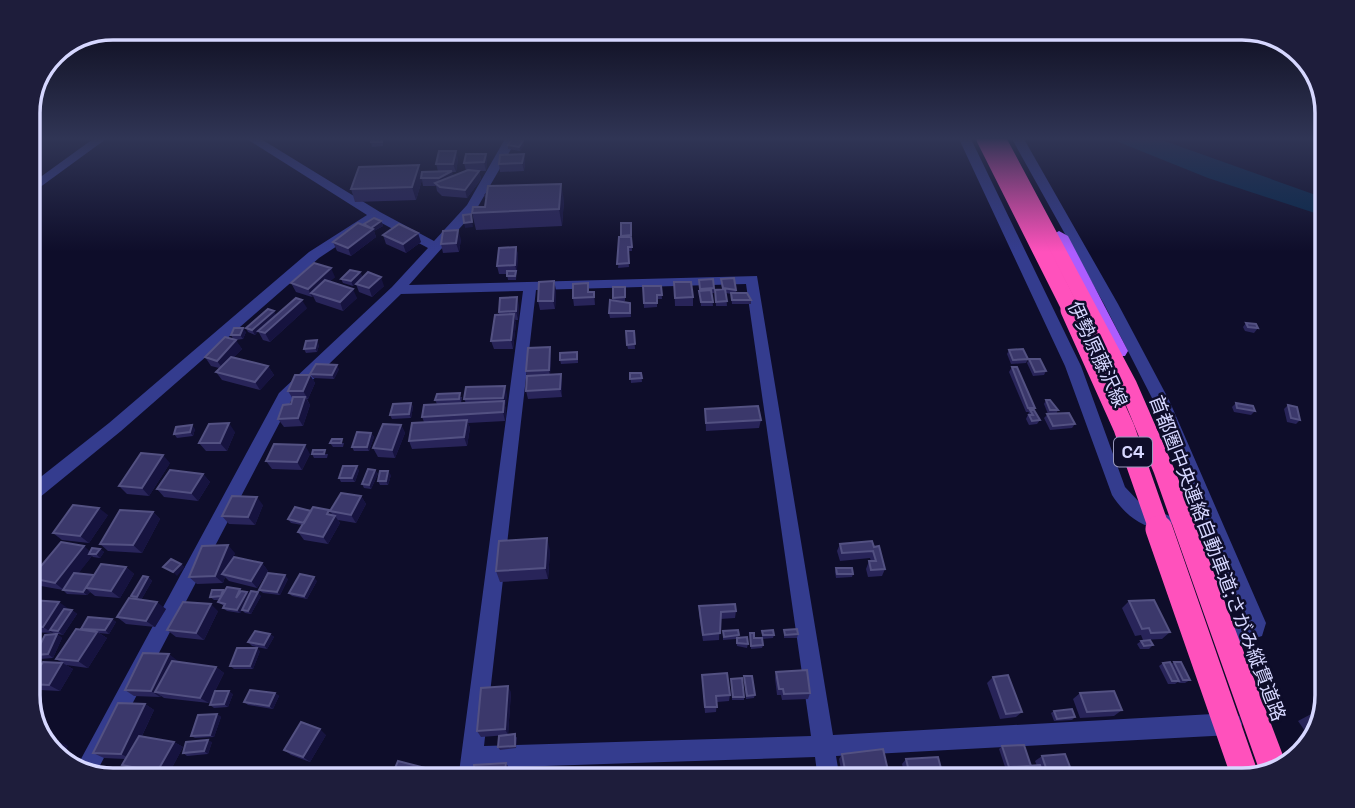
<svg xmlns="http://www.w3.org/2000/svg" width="1355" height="808" font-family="'Space Grotesk','Noto Sans JP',sans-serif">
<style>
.water{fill:#05284c}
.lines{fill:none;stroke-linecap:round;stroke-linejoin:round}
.minor{fill:#343c8e;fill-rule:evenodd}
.major{fill:#ad5dff;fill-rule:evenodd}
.highway{fill:#ff51bc;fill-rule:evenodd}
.highway-bridge-far2{stroke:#ff51bc;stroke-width:17}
.highway-bridge-far1{stroke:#ff51bc;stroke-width:21}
.highway-bridge{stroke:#ff51bc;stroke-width:27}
.wall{fill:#282459}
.shaded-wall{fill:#16133f}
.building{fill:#3b386b;stroke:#535182;stroke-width:2}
.labels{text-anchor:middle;stroke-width:5;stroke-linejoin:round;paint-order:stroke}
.shield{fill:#0e0d2a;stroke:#9a9abf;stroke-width:2}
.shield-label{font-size:18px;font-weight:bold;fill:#d6d7ff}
.street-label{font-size:19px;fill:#d6d7ff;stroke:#0e0d2a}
.rim{fill:none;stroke:#d6d7ff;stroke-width:3.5}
</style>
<rect width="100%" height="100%" fill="#0e0d2a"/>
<path class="water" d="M1111,139H1159L1327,199V217L1208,178Z"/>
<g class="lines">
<path class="minor" d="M93,139H106L28,196V186Z
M247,139H261L380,212L434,241L467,205L505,139H517L476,210L409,285L757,276L833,735L1231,713L1239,716L1242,724L1239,732L1231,735L836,756L840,780H818L815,757L482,768L480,780H458L523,291L401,294L291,401L95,775L75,770L279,393L392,287L428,248L376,220L319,258L121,431L34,502L28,504V487L109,423L309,252L367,215ZM746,284L811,736L484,746L536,290Z
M959,139H971L1081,366L1125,487L1143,506L1170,516L1173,521L1170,526C1147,535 1123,513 1112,495L1065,366Z
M1012,139H1024L1118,304L1169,400L1266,623L1262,636L1232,645L1225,642L1222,635L1225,628L1246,622L1153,400L1104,304Z"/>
<path class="major" d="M1059,231L1068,236L1128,351L1125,356H1111L1108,351L1050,236Z"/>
<path class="highway" d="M993,139H1007L1136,381L1176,473L1287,766L1285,768L1261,775L1154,473L1116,381Z"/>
<path class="highway-bridge-far2" d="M985,139L1072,312"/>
<path class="highway-bridge-far1" d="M1071,310L1124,428L1160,531"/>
<path class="highway-bridge" d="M1159,529L1246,779"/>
</g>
<path class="wall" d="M372,139H383V146L372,147L371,142Z
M508,145H524L520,151L508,149Z
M486,154L487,162L486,171H479L481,179L467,198L442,196L437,191L436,186H423L422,180L416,200L355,202L351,189L438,171L436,164L458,159L456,172H452L453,176L466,171L464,163Z
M524,154L525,162L524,171L500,172L499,164Z
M484,194L564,200L562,226L476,230L472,213L485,207L486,198H485Z
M381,221L383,226L374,231L376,237L351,256L337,251L333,242L364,225Z
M631,223L632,251H628L629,267L618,268L621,236Z
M383,235L421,242L406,253L386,244Z
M461,239L459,252L443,253L441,244Z
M516,247L518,255L516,280H508L507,274H499L497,266Z
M360,272L362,276L353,286L343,283L341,279Z
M335,277L329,282L357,298L343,311L316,302L313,296L312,297L296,292L291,283Z
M721,279L736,290V293L751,300V304H732L731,294L726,293L727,306H716L715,290H722Z
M699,280L714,288V293H712L713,306H701Z
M674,282L693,297V306H675Z
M356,284L384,286L372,297L359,292Z
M643,286H661L662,299H657V307L644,308Z
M613,287H625V301L622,302L630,303L631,317L610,318L609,313L613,300Z
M556,290L555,309L540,310L538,301Z
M589,292H594L595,305L574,306L573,298Z
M519,305L518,320H515L516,323L513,349H494L491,341L499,315V312Z
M307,308L270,342L263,340L258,331L255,335L248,332L246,328L276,315Z
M1246,323L1258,328L1254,333L1245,331L1243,327Z
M634,331L635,349H628L627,345Z
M246,332L243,339L235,340L242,349L234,357L268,366L274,375L260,390L222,380L216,372L219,368L211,366L205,357L233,339L231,335Z
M319,345L317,352L306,353L304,349Z
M550,347L551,355L550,375L561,374L562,383V397L528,399L526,391L527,376L526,371Z
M1009,350L1028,359L1026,363L1011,364L1007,354Z
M578,356V363L561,364L560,360Z
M1029,359L1046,371L1044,375L1033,376L1027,363Z
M1012,367L1035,408L1034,410L1040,420L1037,424L1029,425L1026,419L1029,412H1026L1009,372Z
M339,369L334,379L313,378L310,374Z
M630,373H641L642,382L631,383Z
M310,375L315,383L308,399H307L310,405L303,426L284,427L278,419L291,404L293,399L288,391Z
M507,394L505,406L506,409L505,421L468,423L470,428L467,446L412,449L409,441L424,422L422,417L437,404L435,400L462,397L461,403H466L464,399Z
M1046,400L1058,410L1056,414L1075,424L1072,428L1050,430L1044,418L1048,414L1044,404Z
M411,403L413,407L411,418L392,419L390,415Z
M1236,403L1255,411L1251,415L1234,412L1232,407Z
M1288,405L1300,420L1296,424L1287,422L1284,409Z
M705,409L761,420L759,428L706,431Z
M401,425L405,433L395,458L378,457L373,448Z
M195,429L193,436L177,438L174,434Z
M235,432L227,451H206L199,443Z
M371,433L374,437L369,451H354L352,447Z
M330,443H344L343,447H333Z
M310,454L302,470L272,469L266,461Z
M312,454H328L327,458H314Z
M170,463L149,496L127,494L119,486Z
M359,470L355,482H341L339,478Z
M375,470L378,474L371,489L364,488L362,484Z
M203,474L210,482L198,501L164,497L157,489Z
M391,475L388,485H380L378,481Z
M361,496L366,504L356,523L338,520L340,523L328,544L304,540L298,532L302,525L291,523L288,519L311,511L329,510L333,515L330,511Z
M263,505L255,525L229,524L222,516Z
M153,512L160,519L142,553L108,551L100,544Z
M108,515L89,543L62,540L53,533Z
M840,544L874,547L885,569L882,576L868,577L866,569L869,561H871L870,558L840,561L837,551Z
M100,549L104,552L100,558L93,557L92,556L78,573L94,575L126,567L134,574L120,598L95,596L90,592L87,595L67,594L63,590L41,586L31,578L90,551Z
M550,550L548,579L500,582L496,571Z
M235,553L232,560L262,563L268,571L257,588L229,581L225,577L223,583L197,584L189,577Z
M836,568L853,574L852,577L836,578L835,572Z
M148,577L152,581L141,600L166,609L155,627L126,624L117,617L134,599L131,596Z
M288,579L280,595L263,593L259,590Z
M317,581L307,599L292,596L289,593Z
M225,591H241L247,592L250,594L261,596L251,614L245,613L242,610L240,613L227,611L223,608L224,606L218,602L220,600H214L210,597Z
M1129,601L1170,632L1162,639L1143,640L1141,635L1135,636L1122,608Z
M28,604L72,610L77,614L63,635L54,633L28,632Z
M699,606L736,611L735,618L720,619L719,640L703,641L699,613Z
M218,611L204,640L176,637L167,630Z
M112,619L116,622L109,634L99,633L107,638L88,668L66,665L56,659L83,630Z
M784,630L798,634L797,638H784Z
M723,631L739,635L738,638L748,644L747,648L737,646L736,639L723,640Z
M762,631L774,635L773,638L762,639Z
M750,633L763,645L762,648L751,649Z
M57,634L62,638L53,658L40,659L35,655Z
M270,634L274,637L267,649L252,646L248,642Z
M1141,641L1153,645L1149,649H1140L1137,644Z
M260,651L253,669H234L230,666Z
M178,661L177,662L216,667L224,673L209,703L164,698L161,696L160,697L134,696L125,690Z
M1174,662L1190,680L1185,683H1179L1178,682L1175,684H1168L1159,666L1163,663L1171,664Z
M62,663L73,669L60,691L40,690L29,684Z
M776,672L810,693L808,699L782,700L781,695H777L775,678Z
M702,675L730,695L729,701L717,702L716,712L705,713Z
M744,676L755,695L754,698L746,699Z
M993,677L1022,712L1016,717L1000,719L987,683Z
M731,679L744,697V700H732Z
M511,692L508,735L481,737L477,731Z
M275,693L279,696L273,709L248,705L244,702Z
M1080,693L1122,710L1114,716L1080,718L1073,699Z
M233,694L228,707L214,708L210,705Z
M145,704L154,710L142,736L174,742L183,747L167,777L135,771L140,773L139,775L160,780H113L132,770L122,765L125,759L104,758L93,753Z
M1323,710L1315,738L1312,741L1298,721L1315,712Z
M1054,711L1075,717L1072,720L1054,721L1051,713Z
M217,714L221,717L214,737L195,738L191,736Z
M326,735L310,762L291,755L284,750Z
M517,737L516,748L500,750L498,747Z
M212,742L208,754L187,756L183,753Z
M1002,746L1031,766H1037L1035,761L1042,756L1075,780H1009L1007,772L1010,770H1006L999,749Z
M842,754L890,779L889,780H843L839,759Z
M906,759L944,780H906L902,764Z"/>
<path class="shaded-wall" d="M523,141L524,145L520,151L519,147Z
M456,151L458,159L456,172L453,164Z
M486,154L487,162L486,171L484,162Z
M524,154L525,162L524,171L522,163Z
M419,165L422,178H421L422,180L416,200L412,187Z
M452,171L454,179L441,186L439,178Z
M479,171L481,179L467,198L465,190Z
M561,184L564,200L562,226L559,209Z
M471,214L473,227L465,228L464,223Z
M381,221L383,226L374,231L376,237L351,256L348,248L371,228Z
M458,230L461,239L459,252L456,243Z
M418,233L421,242L406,253L403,244Z
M516,247L518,255L517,273L515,265Z
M331,268L335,277L315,294L311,293L313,296L312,297L308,289Z
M360,272L362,276L353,286L351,281Z
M381,277L384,286L372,297L369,288Z
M554,281L556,290L555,309L553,301Z
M353,289L357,298L343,311L340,302Z
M517,297L519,305L518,320L516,311Z
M302,300L307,308L270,342L265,333Z
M274,311L276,315L255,335L252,330Z
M514,314L516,323L513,349L511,340Z
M243,328L246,332L243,339L240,335Z
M236,340L242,349L223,369L217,361Z
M317,340L319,345L317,352L315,348Z
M550,347L551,355L550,378L549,370Z
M337,365L339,369L334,379L332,375Z
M268,366L274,375L260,390L255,382Z
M561,374L562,383V397L560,389Z
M310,375L315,383L308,399L303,391Z
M505,386L507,394L506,406L503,398Z
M305,397L310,405L303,426L298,418Z
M504,401L506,409L505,421L503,412Z
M411,403L413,407L411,418L409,414Z
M467,420L470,428L467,446L464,437Z
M229,423L235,432L227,451L220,443Z
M192,425L195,429L193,436L190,432Z
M401,425L405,433L395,458L392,450Z
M371,433L374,437L369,451L367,447Z
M305,445L310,454L302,470L297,462Z
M163,455L170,463L149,496L142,488Z
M357,466L359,470L355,482L352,478Z
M375,470L378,474L371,489L369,485Z
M388,471L391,475L388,485L386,481Z
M203,474L210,482L198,501L191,493Z
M361,496L366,504L356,523L351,515Z
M257,497L263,505L255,525L248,517Z
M99,508L108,515L89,543L80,536Z
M329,510L334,517L335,516L340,523L328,544L323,537L327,514Z
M153,512L160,519L142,553L133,545Z
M36,533L41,537L28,551V542Z
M547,538L550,550L548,579L545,568Z
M228,545L235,553L226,575L222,574L225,577L223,583L215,576Z
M84,546L93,554H89L92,556L65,591L55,583Z
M100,549L104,552L100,558L96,554Z
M262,563L268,571L257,588L251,581Z
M181,564L185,567L177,576L173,572Z
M126,567L134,574L120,598L111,591Z
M94,575L86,588L90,592L87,595L83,592Z
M285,575L288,579L280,595L277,592Z
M148,577L152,581L141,600L137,597Z
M314,577L317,581L307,599L304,596Z
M247,592L251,595L240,613L237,610Z
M258,592L261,596L251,614L248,611Z
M59,602L69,609L50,630L54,634L43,627Z
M157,602L166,609L155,627L146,621Z
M211,604L218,611L204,640L196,633Z
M72,610L77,614L63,635L58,631Z
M112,619L116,622L109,634L105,630Z
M97,632L107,638L88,668L78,661Z
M57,634L62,638L53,658L48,654Z
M270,634L274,637L267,649L264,645Z
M257,648L260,651L253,669L250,666Z
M169,654L178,661L162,693L155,692L161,696L160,697L151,691Z
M62,663L73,669L60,691L49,685Z
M216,667L224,673L209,703L200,698Z
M508,686L511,692L508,735L505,729Z
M229,691L233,694L228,707L224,704Z
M275,693L279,696L273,709L269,706Z
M145,704L154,710L131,759L121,754Z
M217,714L221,717L214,737L210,735Z
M320,729L326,735L310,762L303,757Z
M208,740L212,742L208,754L204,751Z
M57,741L68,746L62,760L53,751Z
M174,742L183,747L167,777L157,772Z
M506,763L509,768L508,780H504Z
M105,768L110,771L107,778L101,777Z
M425,768L430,772L427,780H420Z
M135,771L140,773L136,780H130Z"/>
<path class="building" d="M372,139H382V142H371Z
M512,139L523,141L519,147L508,145Z
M439,151H456L453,164H436Z
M466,154H486L484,162L464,163Z
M524,154L522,163L499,164L500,155Z
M419,165L412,187L351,189L359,167Z
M468,170L479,171L465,190L440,187L435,183Z
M452,171L439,178H421L422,172Z
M561,184L559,209L472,213L473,207H485L488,186Z
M471,214L472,222L464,223L463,215Z
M374,218L381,221L371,228L364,224Z
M358,223L373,229L348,248L333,242Z
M621,223H631V235L621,236Z
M399,224L418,233L403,244L383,235Z
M458,230L456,243L441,244L443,231Z
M619,237H631L632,247H628L629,263L617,264Z
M516,247L515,265L497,266L499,248Z
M314,263L331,268L308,289L291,283Z
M350,270L360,272L351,281L341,279Z
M507,271H516L515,276H507Z
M368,272L381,277L369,288L356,284Z
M734,278L736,290L723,288L721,279Z
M713,279L714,288L700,289L699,280Z
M325,280L353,289L340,302L311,293Z
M554,281L553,301H538L539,282Z
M674,282H691L693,297L675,298Z
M588,283V292H594V297L573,298V284Z
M643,286H661L662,295H657V303H644Z
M613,287H625V297L613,298Z
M725,289L727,301L716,302L715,290Z
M711,290L713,302H701L699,291Z
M731,293H747L751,300H732Z
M517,297L516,311L499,312L500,298Z
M296,298L302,300L265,333L258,331Z
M610,300L630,303V313H609Z
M268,309L274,311L252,330L246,328Z
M514,314L511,340L491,341L495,315Z
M1246,323L1256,324L1258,328L1248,327Z
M234,328H243L240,335H231Z
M626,331H634L635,344L627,345Z
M225,337L236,340L217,361L205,357Z
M317,340L315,348L304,349L306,341Z
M550,347L549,370L526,371L528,348Z
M1023,349L1028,359L1013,360L1009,350Z
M577,352V359L560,360V353Z
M231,357L268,366L255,382L216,372Z
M1029,359H1040L1046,371L1035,372Z
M316,364L337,365L332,375L310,374Z
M1012,367H1017L1035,408H1028Z
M630,373H641L642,378L630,379Z
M561,374L560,389L526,391L527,376Z
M295,375H310L303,391H288Z
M505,386L503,398L464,399L466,387Z
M460,393L459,399L435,400L437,394Z
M293,397H305L298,418L278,419L283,405L291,404Z
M1046,400H1050L1058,410H1050Z
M504,401L503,412L422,417L424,405Z
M411,403L409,414L390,415L393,404Z
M1236,403L1253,406L1255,411L1237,408Z
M1288,405L1297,407L1300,420L1291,418Z
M758,406L761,420L706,423L705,409Z
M1030,410H1034L1040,420L1032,421L1029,415H1033Z
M1069,413L1075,424L1053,426L1047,414Z
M467,420L464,437L409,441L412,423Z
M229,423L220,443H199L209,424Z
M383,424L401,425L392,450L373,448Z
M192,425L190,432L174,434L176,427Z
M357,432L371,433L367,447H352Z
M332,439H342L341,443H330Z
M274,444L305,445L297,462L266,461Z
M313,450H325L324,454H312Z
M141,453L163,455L142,488L119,486Z
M343,466H357L352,478H339Z
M368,469L375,470L369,485L362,484Z
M170,470L203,474L191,493L157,489Z
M380,471H388L386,481H378Z
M341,493L361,496L351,515L330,511Z
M232,496L257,497L248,517L222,516Z
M73,505L99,508L80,536L53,533Z
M295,507L311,511L304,523L288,519Z
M313,507L329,510L327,514L335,516L323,537L298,532Z
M120,510L153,512L133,545L100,544Z
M28,531L36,533L28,542Z
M547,538L545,568L496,571L499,541Z
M872,541L874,547L879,546L885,569L871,570L869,561H876L873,551L842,553L840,544Z
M61,542L84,546L55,583L31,578Z
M228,545L215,576L189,577L202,546Z
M92,548L100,549L96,554H89Z
M234,557L262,563L251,581L222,574Z
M171,559L181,564L173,572L163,567Z
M101,564L126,567L111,591L86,588Z
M836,568H852L853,574H837Z
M74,573L94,575L83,592L63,590Z
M268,573L285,575L277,592L259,590Z
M300,574L314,577L304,596L289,593Z
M143,576L148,577L137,597L131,596Z
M227,587L240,589L236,598L241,591L247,592L237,610L223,608L225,604L218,602Z
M212,590H223L221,596L210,597Z
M251,591L258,592L248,611L242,610Z
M129,598L157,602L146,621L117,617Z
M31,600L59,602L43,627L28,626V604Z
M1154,600L1170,632L1151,633L1149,628L1142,629L1129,601Z
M183,602L211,604L196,633L167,630Z
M735,604L736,611L721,612L720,633L703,635L699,606Z
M64,609L72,610L58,631L50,630Z
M88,617L112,619L105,630L81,629Z
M76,629L97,632L78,661L56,659Z
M797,629L798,634L785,635L784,630Z
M738,630L739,635L724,637L723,631Z
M773,630L774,635H763L762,631Z
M255,631L270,634L264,645L248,642Z
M750,633H754V638H762L763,645L751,646Z
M57,634L48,654L35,655L45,635Z
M747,637L748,644L737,643V638Z
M1150,640L1153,645L1144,646L1141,641Z
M237,648H257L250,666H230Z
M143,653L169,654L151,691L125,690Z
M172,661L216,667L200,698L155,692Z
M43,662L62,663L49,685L29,684Z
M1170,662L1179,681H1172L1163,663Z
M1174,662H1181L1190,680H1183Z
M807,670L810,693L784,694L783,689H779L776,672Z
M727,673L730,695L716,696L717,707H705L702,675Z
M1008,675L1022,712L1006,714L993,677Z
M744,676H752L755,695L747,696Z
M742,678L744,697H733L731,679Z
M508,686L505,729L477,731L481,688Z
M250,690L275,693L269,706L244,702Z
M215,691H229L224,704L210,705Z
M1114,691L1122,710L1087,712L1080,693Z
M118,703L145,704L121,754L93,753Z
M1072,709L1075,717L1057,719L1054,711Z
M1323,710L1320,720L1315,712Z
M217,714L210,735L191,736L198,715Z
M301,722L320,729L303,757L284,750Z
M515,734V746L498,747L499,736Z
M139,736L174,742L157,772L122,765Z
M208,740L204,751L183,753L186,742Z
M43,741H57L53,751Z
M1024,745L1031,766L1009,767L1002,746Z
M883,749L890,779L847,780L842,754Z
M1065,754L1075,780H1050L1042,756Z
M938,757L944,780H911L906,759Z
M398,761L425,768L420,780H390Z
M506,763L504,780H473L474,765Z
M1040,765L1045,780H1017L1013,767Z
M105,768L101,777L94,775L96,769Z
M113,768L135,771L130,780H113L107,778Z
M572,772V780H542V774Z
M136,774L157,779L156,780H133Z"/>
<linearGradient id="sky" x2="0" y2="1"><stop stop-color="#080717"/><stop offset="0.55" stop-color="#303555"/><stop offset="1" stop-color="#303555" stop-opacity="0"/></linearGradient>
<rect width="1355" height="252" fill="url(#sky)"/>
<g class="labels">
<rect class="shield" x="1114" y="437.5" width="38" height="29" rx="5"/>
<g class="shield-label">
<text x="1133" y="458">C4</text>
</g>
<g class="street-label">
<text transform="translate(1098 354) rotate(65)" y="7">伊勢原藤沢線</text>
<text transform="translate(1218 558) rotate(69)" y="7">首都圏中央連絡自動車道;さがみ縦貫道路</text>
</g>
</g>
<path d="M0 0H1355V808H0ZM113 40H1242A73 73 0 0 1 1315 113V695A73 73 0 0 1 1242 768H113A73 73 0 0 1 40 695V113A73 73 0 0 1 113 40Z" fill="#1e1d3b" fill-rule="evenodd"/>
<path class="rim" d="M113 40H1242A73 73 0 0 1 1315 113V695A73 73 0 0 1 1242 768H113A73 73 0 0 1 40 695V113A73 73 0 0 1 113 40Z"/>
</svg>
